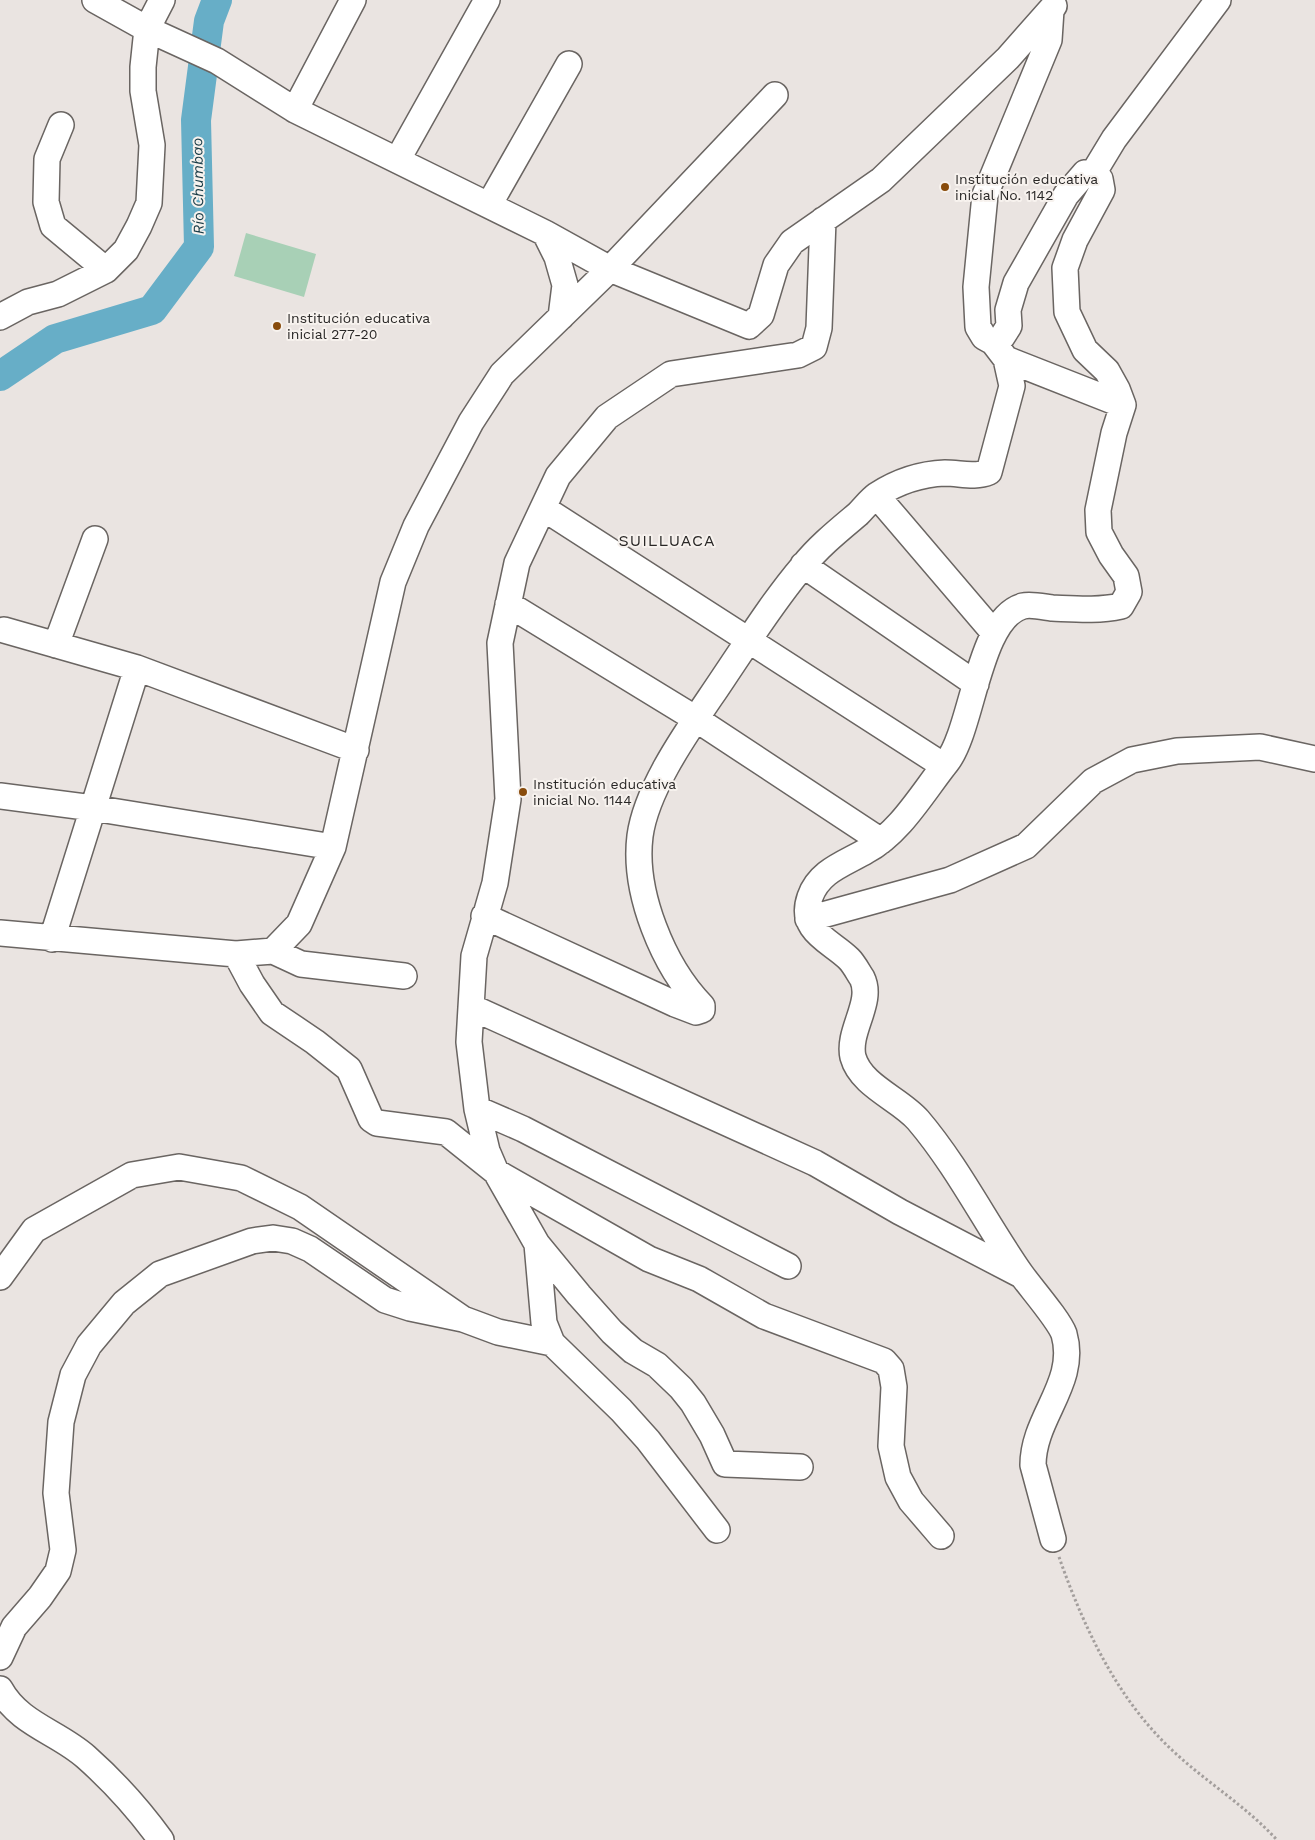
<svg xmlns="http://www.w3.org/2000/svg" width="1315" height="1840" font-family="'Work Sans',sans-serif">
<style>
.green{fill:#a8d0b6}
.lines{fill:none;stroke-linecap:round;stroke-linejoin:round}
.river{stroke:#67aec7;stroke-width:30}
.minor-casing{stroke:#6a6562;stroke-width:28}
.path{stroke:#a49f9d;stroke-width:3;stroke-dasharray:2.5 2.5;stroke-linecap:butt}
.minor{stroke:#fff;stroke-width:25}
.poi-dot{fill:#884b0b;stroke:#f7f2ee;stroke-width:2}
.labels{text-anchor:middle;stroke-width:4;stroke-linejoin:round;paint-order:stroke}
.poi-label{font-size:14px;fill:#292726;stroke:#f7f2ee;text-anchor:start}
.water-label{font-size:15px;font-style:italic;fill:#193b46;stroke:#f7f2ee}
.quarter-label{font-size:16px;letter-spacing:1px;fill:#292726;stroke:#f7f2ee}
</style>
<rect width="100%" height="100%" fill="#eae4e1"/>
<path class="green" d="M246,233L316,254L304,297L234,276Z"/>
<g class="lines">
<path class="river" d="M0,376L55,339L152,310L199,247L196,120L209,21L217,0"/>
<defs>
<path id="minor" d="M95,0L147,29L217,61L295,110L545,233L610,269L749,326L761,315L776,265L792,242L881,180L1008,58L1054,6
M1051,10L1049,40L985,195L976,287L978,327L984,337L993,342L1002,337L1009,326L1008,310L1016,283L1066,195L1085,173L1094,172L1100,179L1102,190L1075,240L1065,268L1067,312L1085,350L1107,371L1117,389L1123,405L1114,433L1098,510L1099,532L1111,555L1126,576L1129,592L1121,606C1098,611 1076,609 1052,608C1044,607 1031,604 1023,606C978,618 973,729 947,762C923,792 900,833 866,851C844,864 819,871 810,897C798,931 831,941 849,959C854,964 858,972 862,978C874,1002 847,1031 853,1057C861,1086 900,1099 918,1120C958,1167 986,1224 1021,1274C1031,1288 1059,1320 1064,1334C1078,1383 1033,1417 1033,1465L1053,1539
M295,110L353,0
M61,125L47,159L46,202L53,226L106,270
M398,159L487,0
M1094,172L1114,139L1218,0
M489,205L569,64
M545,233L557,257L565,285L561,317
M0,317L28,302L58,294L106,270L126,250L139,226L149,203L152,145L143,91V67L147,29L162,0
M1006,359L1123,405
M877,496L994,633
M543,508L944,766
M803,565L976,684
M508,604L696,719L881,841
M4,630L137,668L356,750
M56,645L95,539
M0,796L93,808L333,847
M484,916L675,1004L696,1012L702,1010V1006C663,966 633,892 640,836C647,784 695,721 724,677C749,640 774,600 803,566C819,546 839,530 858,514C864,508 870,500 877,495C897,482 921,474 945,473C960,473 975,478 989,472L1012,386L1006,359L993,342
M808,919L950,880L1026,846L1093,781L1132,760L1177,751L1260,747L1315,759
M0,933L236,954L273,951L299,924L333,847L393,582L416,526L471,422L502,374L610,269L775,95
M52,939L137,668
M273,951L301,964L404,976
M236,954L252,984L272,1013L315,1042L349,1069L371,1119L377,1123L446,1132L496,1172L649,1259L699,1279L764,1316L884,1361L891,1369L894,1387L891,1446L898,1477L911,1501L941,1536
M471,1007L815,1163L900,1212L1019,1274
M477,1109L523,1129L788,1266
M537,1244L544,1323L552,1343L621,1410L648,1440L717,1530
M0,1277L34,1230L132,1175L179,1167L241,1178L300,1207L463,1319L498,1332L552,1343
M800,1467L725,1464L712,1435L693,1403L681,1388L657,1365L633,1351L612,1332L579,1295L537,1244L496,1172L487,1151L477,1109L469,1042L474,956L495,883L508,799L500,643L517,563L558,476L607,417L671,374L798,355L814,347L819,328L823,220
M0,1657L14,1627L40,1597L58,1571L63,1550L56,1493L61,1422L73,1375L89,1345L124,1303L160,1274L252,1241L273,1238L292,1241L310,1249L385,1300L410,1308L463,1319
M0,1689C19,1724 58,1732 86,1757C113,1781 140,1811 161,1840"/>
</defs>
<use href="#minor" class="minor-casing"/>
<path class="path" d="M1059,1557C1084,1628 1117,1699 1173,1751C1206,1782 1246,1806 1277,1840"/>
<use href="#minor" class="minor"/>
</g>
<g class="poi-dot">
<circle cx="945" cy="187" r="5"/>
<circle cx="277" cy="326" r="5"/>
<circle cx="523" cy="792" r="5"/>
</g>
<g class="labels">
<g class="poi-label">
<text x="955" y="184">Institución educativa<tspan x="955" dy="16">inicial No. 1142</tspan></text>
<text x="287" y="323">Institución educativa<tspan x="287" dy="16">inicial 277-20</tspan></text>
<text x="533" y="789">Institución educativa<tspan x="533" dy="16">inicial No. 1144</tspan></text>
</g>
<g class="water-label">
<text transform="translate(198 186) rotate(-91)" y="5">Río Chumbao</text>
</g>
<g class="quarter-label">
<text x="667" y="546">SUILLUACA</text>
</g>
</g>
</svg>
